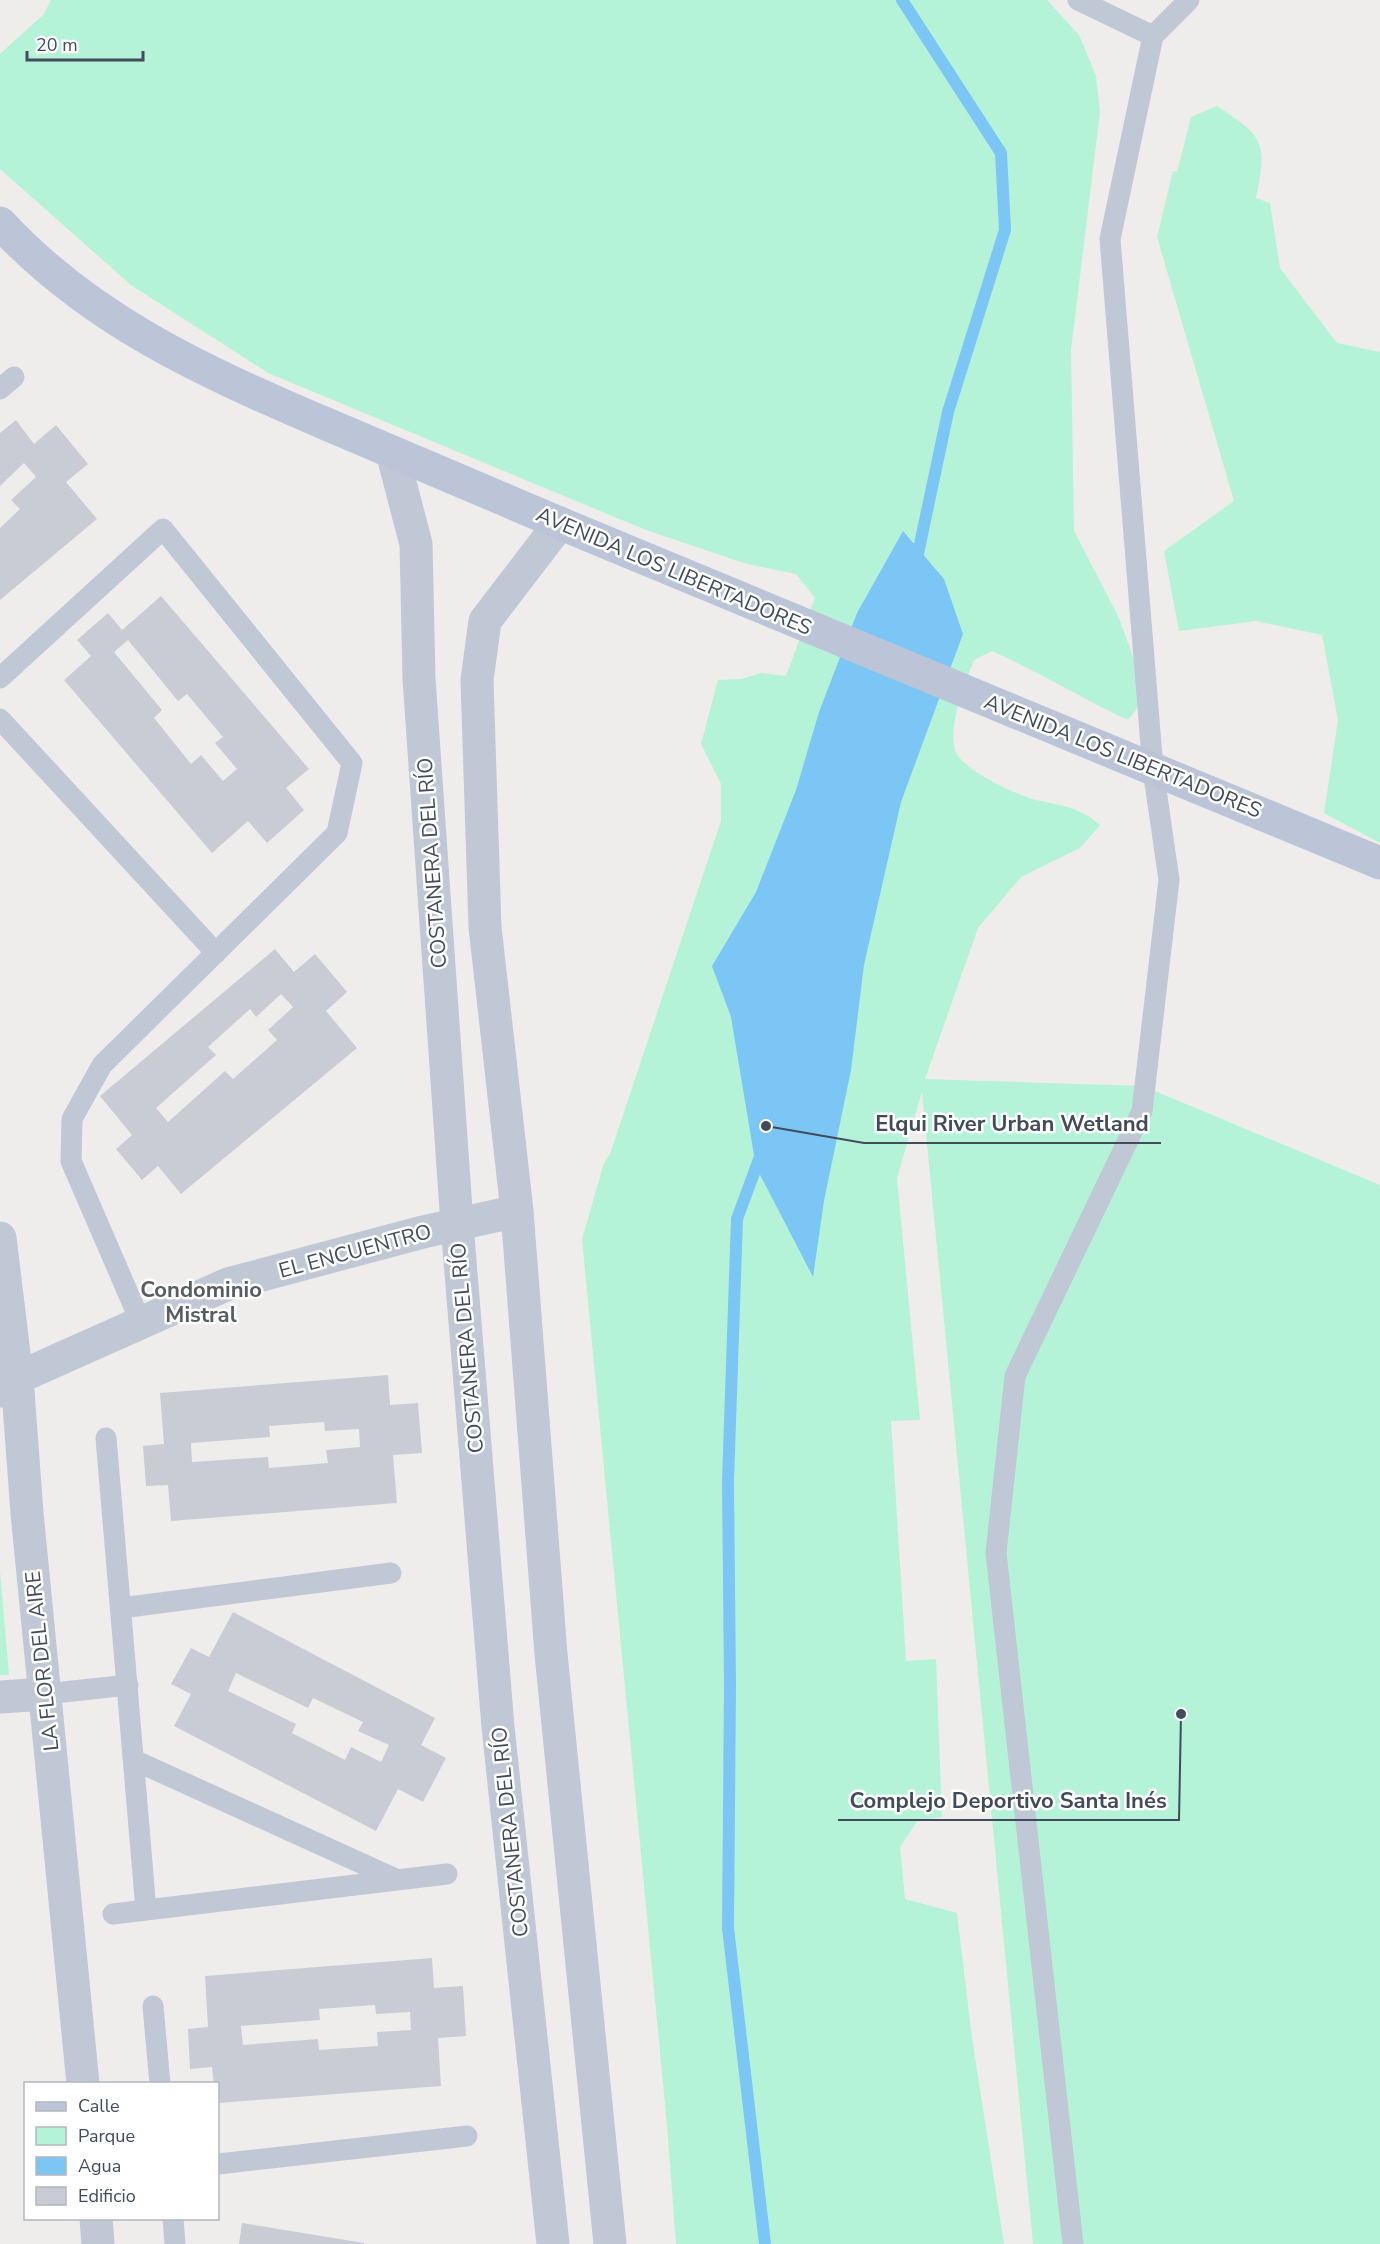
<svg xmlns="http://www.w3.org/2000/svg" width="1380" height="2244" font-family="'Nunito Sans',sans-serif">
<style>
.green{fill:#b4f3d8}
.water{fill:#7cc6f5}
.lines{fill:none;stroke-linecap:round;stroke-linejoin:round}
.stream{stroke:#7cc6f5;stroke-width:12}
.building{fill:#caccd5;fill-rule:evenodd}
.lane{stroke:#c0c8d5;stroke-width:21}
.street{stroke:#c0c8d5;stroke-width:33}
.secondary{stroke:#bcc4d8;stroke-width:33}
.labels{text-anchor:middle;stroke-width:5;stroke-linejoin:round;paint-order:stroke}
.street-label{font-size:21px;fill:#424b5b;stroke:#fff}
.neighbourhood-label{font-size:22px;font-weight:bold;fill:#585b62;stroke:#fff}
.leader{fill:none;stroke:#424b5b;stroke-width:2}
.callout-dot{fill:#424b5b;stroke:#fff;stroke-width:2}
.callout-label{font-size:22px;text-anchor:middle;font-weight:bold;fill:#424b5b;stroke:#fff;stroke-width:5;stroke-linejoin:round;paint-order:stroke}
</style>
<rect width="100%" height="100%" fill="#efecec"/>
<path class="green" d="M51,0H1047L1079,35L1096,76L1100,112L1071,350L1074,531L1119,618L1147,695L1128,720C1082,699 1039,672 992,651L974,660C965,684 948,724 955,750C961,770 1014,793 1032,799C1059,806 1079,806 1100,825L1080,848L1021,877L978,928L925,1079L1143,1086L1380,1185V2244H1033L922,1092L897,1178L920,1420L891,1421L906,1661L936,1659L942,1817L918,1820L900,1847L905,1899L957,1913L972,2038L1004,2244H676L667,2125L582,1239L604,1163L610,1154L721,821V784L701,744L718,680L741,679L761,673L786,676L815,598L796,574L747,564L646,530L268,373L131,285L0,169V54L44,14Z
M1217,106C1265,138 1267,141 1256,198L1270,203L1280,268L1337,343L1380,352V843L1324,813L1338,720L1322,635L1256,621L1179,631L1164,551L1234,501L1157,237L1173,171L1177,172L1191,117Z
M0,1571L9,1675H0Z"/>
<path class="water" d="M903,531L944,579L963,634L901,802L864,965L851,1070L824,1201L813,1277L756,1167L731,1017L712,966L756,892L796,790L819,712L857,613Z"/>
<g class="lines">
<path class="stream" d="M902,0L1001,153L1005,230L948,412L916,563
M762,1151L737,1219L728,1481L730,1685L728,1928L765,2244"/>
</g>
<path class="building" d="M16,420L34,444L56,425L88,464L66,482L97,519L0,600V528L20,509L11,500L36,477L24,463L0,486V433Z
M161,596L309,769L286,788L304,810L267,843L248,821L212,853L64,680L91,656L77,640L108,613L122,630ZM128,640L178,701L187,694L223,737L215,743L237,769L223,781L201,755L191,764L154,718L162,710L114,652Z
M275,949L294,972L315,954L347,992L326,1011L357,1048L181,1194L158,1166L142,1180L116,1149L132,1135L100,1096ZM281,994L293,1007L268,1030L277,1040L233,1079L225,1071L168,1122L156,1108L216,1055L208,1047L250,1009L256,1017Z
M388,1375L390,1405L418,1403L422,1453L393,1455L397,1503L171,1521L168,1485L146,1486L143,1446L164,1444L160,1393ZM324,1422L325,1431L359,1429L360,1447L326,1450L328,1463L269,1468L268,1457L192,1462L191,1443L270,1437L269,1426Z
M233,1612L435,1718L421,1745L446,1758L423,1802L398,1789L376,1831L174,1726L191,1694L171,1684L191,1648L209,1657ZM236,1673L308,1708L313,1698L363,1722L358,1731L389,1745L381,1762L351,1747L345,1760L292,1733L296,1724L228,1691Z
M432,1958L434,1988L463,1986L466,2036L438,2038L441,2086L218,2103V2084H214L212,2067L190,2069L188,2029L208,2027L205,1976ZM375,2005L376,2014L410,2012L411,2030L377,2032L378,2046L319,2050L318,2039L243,2045L241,2026L320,2020L319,2009Z
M242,2223L364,2243V2244H239Z"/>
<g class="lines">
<path class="lane" d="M1078,0L1153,36
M0,389L14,377
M0,678L163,529L352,763L337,833L102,1065L72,1119L71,1161L141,1323
M0,719L216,953
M106,1438L146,1910L447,1874
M121,1608L391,1573
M45,1694L128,1685
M134,1760L398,1880
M113,1914L146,1910
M153,2006L160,2084
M218,2164L467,2136
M173,2218L175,2244
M1073,2244L996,1553L1015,1376L1142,1111L1169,880L1153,769L1110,239L1153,36L1189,0"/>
<path class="street" d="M392,452L416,544L419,679L457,1224L498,1727L553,2244
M560,523L485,621L477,680L485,927L517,1211L551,1654L610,2244
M0,1238L17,1378L27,1513L83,2084
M0,1391L17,1378L228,1284L423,1232L517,1211
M0,1697L45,1694
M96,2218L98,2244"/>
<path class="secondary" d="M0,223C91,321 203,371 324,423C404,457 484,491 564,525C835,639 1108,750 1380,863"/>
</g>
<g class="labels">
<g class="street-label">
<text transform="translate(674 571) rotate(23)" y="7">AVENIDA LOS LIBERTADORES</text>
<text transform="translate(1123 756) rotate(22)" y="7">AVENIDA LOS LIBERTADORES</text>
<text transform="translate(432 863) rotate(-94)" y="7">COSTANERA DEL RÍO</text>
<text transform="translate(355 1251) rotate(-15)" y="7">EL ENCUENTRO</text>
<text transform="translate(467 1348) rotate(-95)" y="7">COSTANERA DEL RÍO</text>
<text transform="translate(42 1661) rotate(-96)" y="7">LA FLOR DEL AIRE</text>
<text transform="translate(510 1832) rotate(-96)" y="7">COSTANERA DEL RÍO</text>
</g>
<g class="neighbourhood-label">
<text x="201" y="1297">Condominio<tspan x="201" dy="25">Mistral</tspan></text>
</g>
</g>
<path class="leader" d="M766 1126L864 1143H1161M1181 1714L1179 1820H838"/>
<g class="callout-dot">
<circle cx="766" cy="1126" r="6"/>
<circle cx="1181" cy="1714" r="6"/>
</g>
<g class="callout-label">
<text x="1012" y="1131">Elqui River Urban Wetland</text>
<text x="1008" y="1808">Complejo Deportivo Santa Inés</text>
</g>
<rect x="24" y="2082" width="195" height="138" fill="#ffffff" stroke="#b3b7bd" stroke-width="1.5"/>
<rect x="36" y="2102" width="30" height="9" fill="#bcc4d8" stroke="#b3b7bd" stroke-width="1.5"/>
<text x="78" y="2112" font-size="18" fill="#424b5b">Calle</text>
<rect x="36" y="2127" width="30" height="18" fill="#b4f3d8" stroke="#b3b7bd" stroke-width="1.5"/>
<text x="78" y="2142" font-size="18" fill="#424b5b">Parque</text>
<rect x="36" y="2157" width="30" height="18" fill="#7cc6f5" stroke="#b3b7bd" stroke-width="1.5"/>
<text x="78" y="2172" font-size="18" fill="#424b5b">Agua</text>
<rect x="36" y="2187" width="30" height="18" fill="#caccd5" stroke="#b3b7bd" stroke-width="1.5"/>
<text x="78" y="2202" font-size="18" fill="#424b5b">Edificio</text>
<path d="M27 51v9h116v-9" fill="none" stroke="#424b5b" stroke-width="3"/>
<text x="36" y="51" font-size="18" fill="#424b5b" stroke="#ffffff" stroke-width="4.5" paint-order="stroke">20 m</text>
</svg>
